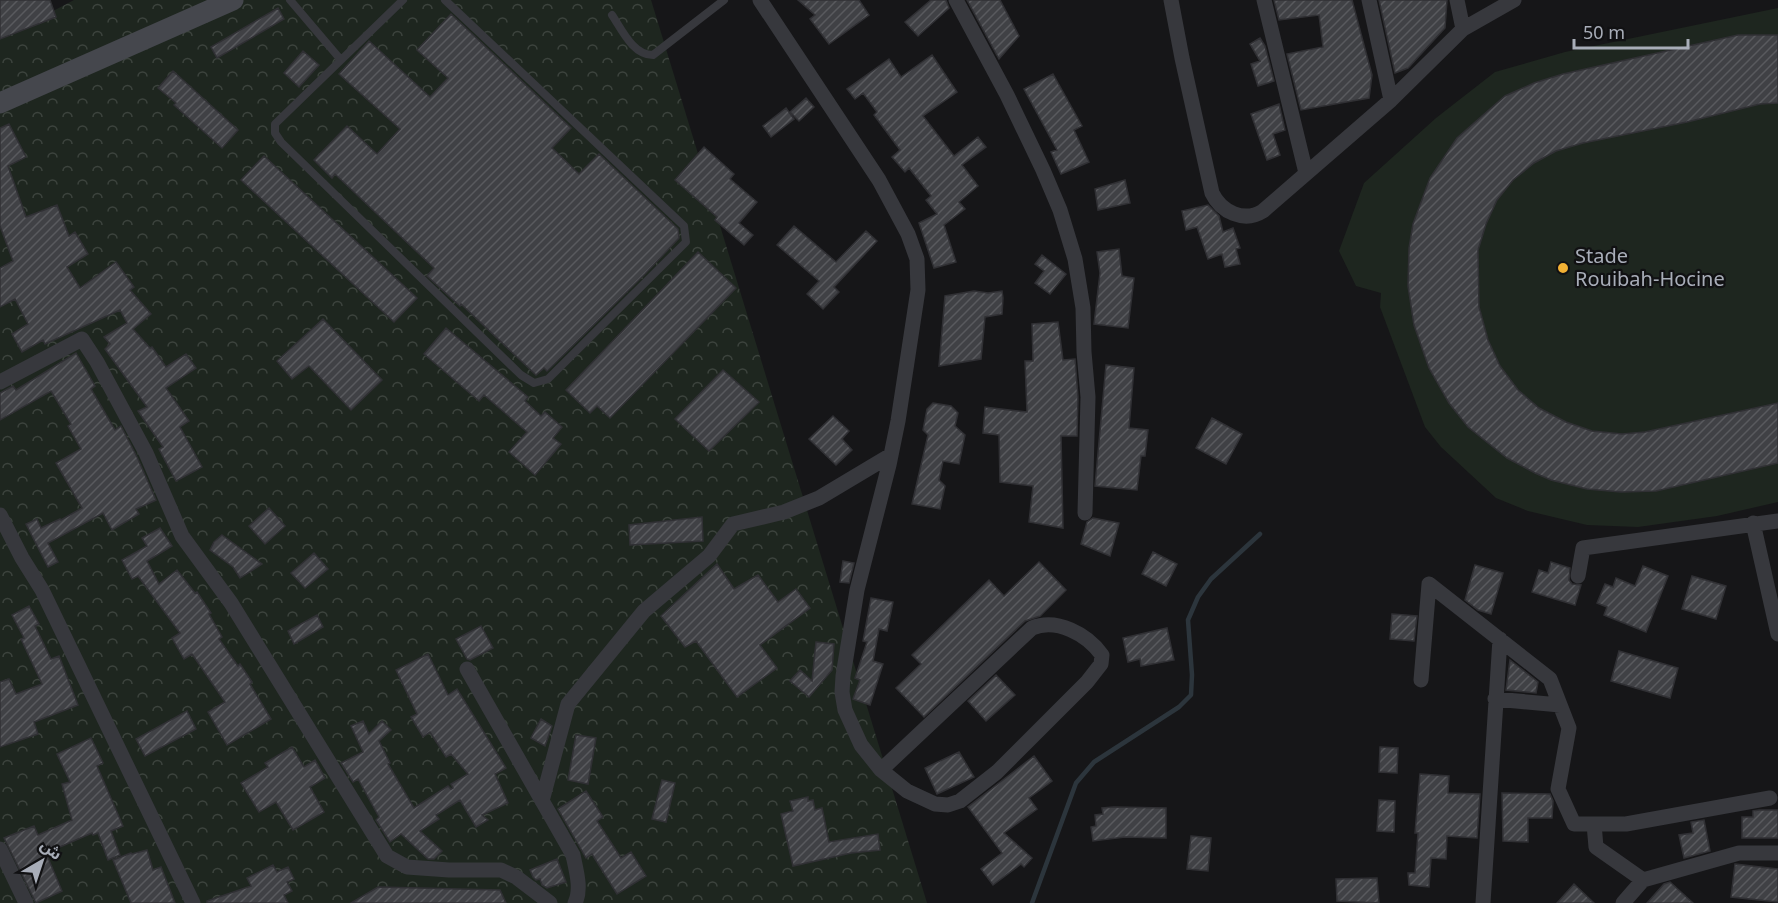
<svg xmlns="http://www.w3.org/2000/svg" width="1778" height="903" font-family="'Noto Sans','Noto Sans Arabic',sans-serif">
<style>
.forest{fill:url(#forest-crowns)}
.pitch{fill:#1e261f}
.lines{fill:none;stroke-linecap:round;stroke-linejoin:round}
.stream{stroke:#2c353c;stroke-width:4.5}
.building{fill:url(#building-hatch);stroke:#303034;stroke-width:1.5}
.service{stroke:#37383d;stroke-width:8}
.minor{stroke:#37383d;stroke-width:15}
.secondary{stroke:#45474d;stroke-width:21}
.poi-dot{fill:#f2b134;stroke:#111113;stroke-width:2}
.labels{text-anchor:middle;stroke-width:4.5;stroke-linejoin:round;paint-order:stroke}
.poi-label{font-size:20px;fill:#a8adb8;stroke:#111113;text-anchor:start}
</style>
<defs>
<pattern id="forest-crowns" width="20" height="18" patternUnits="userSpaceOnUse" patternTransform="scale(1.5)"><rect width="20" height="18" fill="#1e261f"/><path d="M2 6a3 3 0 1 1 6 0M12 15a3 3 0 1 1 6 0" fill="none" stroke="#3c433d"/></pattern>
<pattern id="building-hatch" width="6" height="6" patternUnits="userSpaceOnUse" patternTransform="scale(1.5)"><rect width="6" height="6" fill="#404145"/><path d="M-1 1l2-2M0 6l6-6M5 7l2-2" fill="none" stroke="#595a5e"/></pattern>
</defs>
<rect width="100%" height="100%" fill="#161618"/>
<path class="forest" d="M74,0H651L927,903H0V39Z"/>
<path class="pitch" d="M1778,8V502L1717,516L1638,527L1587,525L1528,511L1496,498L1441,447L1425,427L1380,307L1381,293L1356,286L1339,251L1364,183L1436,118L1495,72L1565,52Z"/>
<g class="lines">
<path class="stream" d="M1032,903L1076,783L1094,762L1179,707L1191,695L1192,675L1188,620L1198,597L1211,579L1260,534"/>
</g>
<path class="building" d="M0,0H50L56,17L0,39Z
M798,0H859L869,15L829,44L810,19L815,15Z
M931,0H946L949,8L918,36L905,22Z
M967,0H1000L1019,36L999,59Z
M1274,0H1352L1372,75L1369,98L1301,110L1287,54L1323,47L1319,15L1279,20Z
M1379,0H1447L1445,28L1408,68L1395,73Z
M278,8L284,19L217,58L211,47Z
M451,14L571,128L552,148L579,174L599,154L678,229L679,238L645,274L547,371L544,368L536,375L461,304L460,306L427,276L434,268L335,174L332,178L314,160L347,126L377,154L400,129L339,74L369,41L430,97L448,78L417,50Z
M1738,35H1778V103L1760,104L1687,122L1583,143L1556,151L1534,163L1513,180L1497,200L1486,224L1478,250L1479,307L1488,340L1500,366L1518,390L1539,408L1566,422L1592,431L1622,434L1645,432L1778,403V463L1656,491L1621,492L1587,489L1551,480L1535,473L1507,458L1468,427L1449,403L1429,368L1414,325L1408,286L1409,248L1413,224L1430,178L1457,138L1505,96L1534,83L1563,74Z
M1260,38L1265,46L1274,81L1258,86L1251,64L1260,61L1250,44Z
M303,51L319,65L299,87L284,73Z
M932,55L957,92L923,116L954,156L978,137L986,147L962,165L978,186L959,202L965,209L944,225L956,262L934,268L919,223L937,214L926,200L931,196L909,168L905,172L892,157L900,150L874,115L877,112L863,93L855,99L847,89L889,59L901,77Z
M173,71L238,130L222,148L174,105L176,103L158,88Z
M1053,74L1082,126L1074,130L1089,162L1061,174L1051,152L1057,150L1024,89Z
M806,98L814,107L799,121L790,112Z
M1279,104L1285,130L1273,134L1280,155L1267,160L1251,114Z
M786,108L794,119L771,137L763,126Z
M9,124L26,157L8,166L26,217L57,205L69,236L75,232L88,254L67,267L80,288L116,262L134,287L130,290L151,314L133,329L150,348L152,347L166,367L186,354L196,368L166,388L189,421L180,427L202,467L176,481L159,449L163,447L138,411L147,407L105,349L110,344L104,337L127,323L120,310L45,344L43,340L22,352L12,334L28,324L15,299L0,307V268L13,261L0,226V128Z
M704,147L734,174L730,179L757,202L739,223L753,235L744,245L715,220L717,217L675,180Z
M264,156L417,298L394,322L241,180Z
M1125,180L1130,203L1098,210L1095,189Z
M1208,205L1219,216L1223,232L1233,228L1240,248L1236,249L1240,264L1225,267L1222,254L1208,259L1197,227L1186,230L1182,211Z
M794,226L836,262L866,231L877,241L834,287L839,292L823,309L807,294L819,281L777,245Z
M1119,249L1122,276L1134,278L1128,328L1094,324L1100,273L1097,252Z
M698,252L736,288L610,418L597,406L590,413L566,390Z
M1042,255L1066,274L1050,294L1035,283L1044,271L1035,264Z
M974,291L988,293L1002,291L1003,298L1002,314L985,317L981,359L939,366L945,296Z
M323,319L382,380L351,410L309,366L292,379L277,361Z
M1058,322L1063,360L1075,359L1078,397L1077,436H1061L1063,528L1029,522L1033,486L1000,482L999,435L983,433L985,407L1027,412L1025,361H1033L1032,324Z
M446,328L528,397L525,401L541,416L545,412L562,427L553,438L561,444L535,475L509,452L527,432L484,395L479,401L424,354Z
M76,353L95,386L91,389L115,430L121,426L137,457L156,500L136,509L139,514L112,530L103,513L48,543L58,562L48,567L26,524L37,519L41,528L60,519L61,520L82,508L56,463L81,449L68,426L71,424L51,391L0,420V393L13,386L16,390Z
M1106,365L1134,368L1129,428L1148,430L1145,456H1141L1137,490L1095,486Z
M723,370L759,402L709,451L675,419Z
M933,403L951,406L958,413L955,426L965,435L959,464L943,461L939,480L945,486L940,509L912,504L928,435L923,430L927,409Z
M833,416L849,431L842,439L852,450L836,465L809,439Z
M1212,418L1242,434L1226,464L1196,448Z
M269,508L285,526L265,544L249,526Z
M702,517L703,541L630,545L629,525Z
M1093,518L1119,523L1110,556L1081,544L1087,522Z
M160,528L172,546L147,561L159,584L177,570L195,593L197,592L211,613L209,614L222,637L219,639L238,666L240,664L252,682L250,684L271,719L227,745L208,712L225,702L192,654L184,659L172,638L180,633L138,576L132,579L122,560L147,546L142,538Z
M222,535L262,564L240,578L233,567L210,550L214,542Z
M1153,552L1177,564L1166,586L1142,574Z
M314,553L328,569L305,588L291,573Z
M843,561L854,563L849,583L840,582Z
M1039,562L1066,590L1040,616L1025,621L924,717L896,688L921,664L912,655L989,580L1004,596Z
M1551,562L1570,568L1569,580L1572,584L1581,585L1575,605L1532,592L1539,570L1548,573Z
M717,564L734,589L758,575L778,602L796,589L810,608L760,645L777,668L737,697L696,641L685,647L661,616Z
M1475,565L1503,573L1491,614L1478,610L1465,600Z
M1643,566L1668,576L1646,632L1604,615L1607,607L1597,603L1605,584L1613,587L1616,578L1635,586Z
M1692,576L1726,586L1716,619L1682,609Z
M871,598L893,602L887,631L879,629L873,661L883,664L870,705L853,699L860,680L855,678L867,642L863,641Z
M29,606L39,624L35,626L51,659L59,656L78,705L34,722L38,734L0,747V682L9,679L16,694L42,684L21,639L24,638L12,615Z
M1392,614L1417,616L1414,641L1390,639Z
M317,615L323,627L294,644L288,631Z
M481,626L493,648L470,660L467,659L456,639Z
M1167,628L1174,660L1141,666L1140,659L1128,662L1123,638Z
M816,642L834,644L832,670L809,697L790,681L800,670L812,681Z
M1619,651L1678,668L1670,698L1611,681Z
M428,654L448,695L457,689L506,768L495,774L508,803L482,815L488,820L476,827L460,800L436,815L439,819L420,831L442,851L434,859H428L401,834L390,842L376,820L379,817L358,779L353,782L341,763L363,752L351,726L363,721L369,734L382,721L391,730L379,741L390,763L388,764L414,808L448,786L451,789L453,788L451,784L468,774L451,754L446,757L430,732L423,737L411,717L417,714L396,670Z
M1510,660L1538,682L1536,693L1506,690Z
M996,675L1015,695L986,721L968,701Z
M187,711L196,729L145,756L136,739Z
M541,719L552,726L545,746L531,738Z
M576,735L596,738L588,784L568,780Z
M91,738L103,763L97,766L123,826L111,831L120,855L108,860L98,833L93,835L92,833L46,853L62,891L36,903L4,838L34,826L38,835L72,820L62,784L70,782L57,754Z
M292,747L304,767L315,760L325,778L310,787L324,812L293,830L276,802L259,812L241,783L268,767L265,763Z
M1380,747L1398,748L1397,773L1379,772Z
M959,752L974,777L937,794L925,768Z
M1034,756L1052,781L1029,798L1037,809L1004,833L1032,858L1024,867L1021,864L993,885L981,869L1002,853L968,807Z
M1420,774L1449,776L1448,793L1480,794L1477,838L1447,836L1446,859L1431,858L1429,887L1409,885L1408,873H1415L1418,833H1415Z
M662,780L675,783L666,822L652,819Z
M586,791L603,817L597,821L621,858L631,852L646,876L617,894L592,854L586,858L558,809Z
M1502,793L1550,794L1553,801L1552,818H1528V842L1503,841Z
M808,797V801L813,800L815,810L822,808L829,842L878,834L880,850L851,853L793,866L781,814L793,811L790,801Z
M1379,800L1395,801L1394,832L1377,831Z
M1114,807L1166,808V838L1125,837L1093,841L1091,827L1096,826L1095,815L1103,814L1102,808Z
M1759,810H1778V838H1742V817H1753V811Z
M1704,820L1710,851L1684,858L1679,835L1693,833L1691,822Z
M1191,836L1211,838L1208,871L1187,869Z
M147,850L153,870L161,867L175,903H131L113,860L131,853L132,854Z
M557,859L566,882L547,888L542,885L540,879L536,880L533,877L530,870Z
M1735,864L1778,869V902L1731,897Z
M273,865L277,872L288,867L294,879L287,882L292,891L284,895L288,903H207V901L251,886L247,878Z
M1377,878L1379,903L1337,901L1336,879Z
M1670,882L1693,903H1647L1664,884Z
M1574,884L1594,903H1557Z
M378,887L500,890L506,903H351Z"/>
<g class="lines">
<path class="service" d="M290,0L341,60
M403,0L275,124V133L281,142L521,375L534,383L548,379L686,242L684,226L445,0
M612,15C622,30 633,55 653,55L724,0"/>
<path class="minor" d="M760,0L879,180L908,234L917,259L918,290L898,421L889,465L857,590L843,676L842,692L845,710L861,745L881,770L907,791L935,804L948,805L960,801L997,772L1087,682L1101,664L1102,655C1087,634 1057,618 1032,628L881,770
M956,0L1007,95L1043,170L1060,210L1075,259L1083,308L1084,352L1088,397L1085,513
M1171,0L1182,58L1212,193C1221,212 1244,223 1263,211L1391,100L1463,29L1514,0
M1264,0L1306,173
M1369,0L1391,100
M1457,0L1463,29
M0,382L82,339L97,362L146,453L182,536L231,603L387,856L407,867L449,870H501L516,877L550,903
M0,515L22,558L42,590L193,903
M1753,523L1778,634
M1578,576L1583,548L1778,521
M1429,584L1550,679L1569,728L1558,789L1574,824H1626L1770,798
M467,669L573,855C576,870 582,889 575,903
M1421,680L1429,584
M1495,699L1560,705
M542,801L568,704L644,611L709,556L733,524L784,512L819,498L891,455
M1594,824L1596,847L1643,880
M0,849L26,903
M1483,903L1500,639
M1623,903L1643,880L1739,853H1778"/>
<path class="secondary" d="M0,103L233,0"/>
</g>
<circle class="poi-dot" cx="1563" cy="268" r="6"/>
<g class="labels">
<g class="poi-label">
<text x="1575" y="263">Stade<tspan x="1575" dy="23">Rouibah-Hocine</tspan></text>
</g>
</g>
<g transform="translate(42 861) rotate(39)" stroke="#111113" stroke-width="4.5" paint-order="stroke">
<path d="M0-4.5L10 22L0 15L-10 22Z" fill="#a8adb8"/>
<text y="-9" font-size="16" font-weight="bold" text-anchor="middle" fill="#a8adb8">ش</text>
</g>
<path d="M1574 39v9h114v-9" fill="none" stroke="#a8adb8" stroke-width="3"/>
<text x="1583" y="39" font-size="18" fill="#a8adb8" stroke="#111113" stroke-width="4.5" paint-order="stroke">50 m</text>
</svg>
